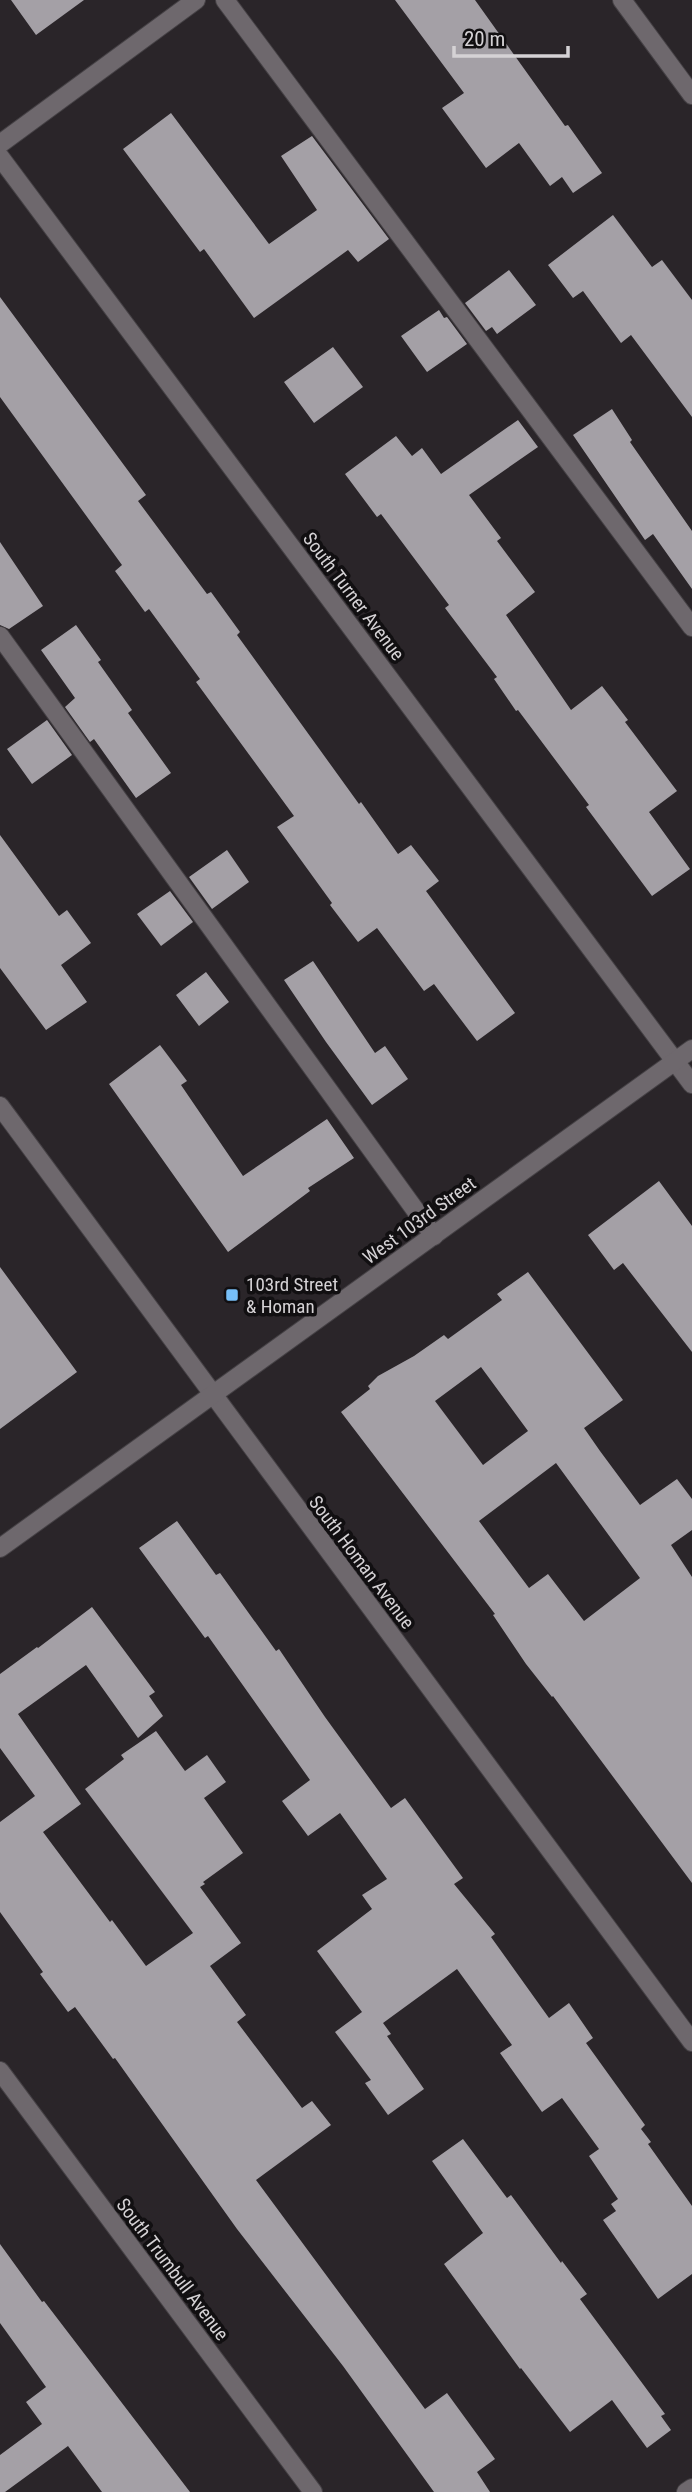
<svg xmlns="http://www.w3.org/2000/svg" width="692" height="2492" font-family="'Roboto Condensed',sans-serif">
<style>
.building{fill:#a4a0a6;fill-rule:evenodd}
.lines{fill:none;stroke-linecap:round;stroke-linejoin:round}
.lane-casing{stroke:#454145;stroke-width:20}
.street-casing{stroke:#454145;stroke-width:20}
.secondary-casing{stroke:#454145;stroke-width:20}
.lane{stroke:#6e686d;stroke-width:18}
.street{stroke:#6e686d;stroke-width:18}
.secondary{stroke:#6e686d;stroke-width:18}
.poi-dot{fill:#77bff7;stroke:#110f11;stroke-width:2.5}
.labels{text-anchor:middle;stroke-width:7;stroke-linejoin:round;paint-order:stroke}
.street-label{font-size:19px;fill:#d5d2d5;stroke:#110f11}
.poi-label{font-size:19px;fill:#d5d2d5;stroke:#110f11;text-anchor:start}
</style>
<rect width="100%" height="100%" fill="#2a2529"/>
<path class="building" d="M11,0H84L36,35Z
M395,0H475L565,126L568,125L602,173L573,193L562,177L550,186L519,143L486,168L442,108L464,93Z
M171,113L269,244L317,210L281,156L312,136L389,239L358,262L348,250L254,318L204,249L200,252L123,149Z
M613,215L652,267L662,260L692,300V417L631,335L621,343L583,291L573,298L548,265Z
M509,270L536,305L497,334L492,327L486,331L465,303Z
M0,297L146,495L138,501L207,594L211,592L240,632L237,635L359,804L361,802L398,854L411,845L439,881L426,891L515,1013L477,1041L434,984L424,991L377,928L358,942L330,905L332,903L277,827L294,816L196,682L200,679L149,609L145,612L115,571L122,565L0,397Z
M439,310L444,318L447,317L467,344L427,372L401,336Z
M333,347L363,387L314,423L284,382Z
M612,409L632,440L630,442L692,531V589L653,534L645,540L573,435Z
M518,420L538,447L469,495L501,538L497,541L535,592L506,615L571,710L602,686L628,720L625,722L677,791L649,812L690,869L652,896L586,807L589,805L518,710L516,711L494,679L497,677L445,608L449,605L381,514L377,517L345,474L396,436L412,456L422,448L441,474Z
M0,542L43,606L9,629L0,625Z
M76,625L101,660L98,662L132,710L128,713L171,773L136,798L94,739L90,742L65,707L75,698L41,650Z
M47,720L72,755L32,784L7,749Z
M0,835L59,916L67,910L91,943L61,965L87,1002L46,1030L0,968Z
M227,850L249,882L212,909L189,877Z
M170,891L193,922L161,946L137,914Z
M313,961L375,1053L385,1046L408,1079L372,1105L326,1042L284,980Z
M206,972L229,1002L199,1026L176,995Z
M160,1045L187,1081L181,1085L243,1176L327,1119L354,1158L308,1188L310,1191L228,1252L109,1084Z
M659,1181L692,1226V1352L623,1263L614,1270L588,1235Z
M0,1267L77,1372L0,1429Z
M528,1272L623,1400L584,1428L600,1451L640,1505L677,1479L692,1499V1530L671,1545L692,1577V1883L553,1696L552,1697L526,1664L493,1615L495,1614L341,1412L370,1389L368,1386L378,1376L414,1356L444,1335L448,1339L502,1300L497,1294ZM481,1367L528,1431L483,1465L435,1401ZM556,1463L640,1578L584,1621L548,1574L529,1588L479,1521Z
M177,1521L216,1575L220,1573L276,1651L279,1649L325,1717L391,1808L405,1798L439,1845L463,1878L454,1884L495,1934L491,1937L549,2018L569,2003L593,2038L586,2043L645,2125L641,2129L651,2142L648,2144L692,2206V2274L658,2299L603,2220L616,2211L611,2204L618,2199L589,2156L599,2149L562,2098L542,2112L500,2053L512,2045L457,1969L383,2023L391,2034L387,2036L424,2089L388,2115L365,2083L371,2080L335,2032L362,2012L317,1951L372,1909L362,1895L387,1879L340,1813L308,1836L282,1801L310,1780L208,1636L205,1638L139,1548Z
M92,1607L155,1692L149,1696L163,1716L138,1738L86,1665L18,1714L81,1804L43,1832L110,1922L112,1920L146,1966L193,1933L85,1789L124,1759L121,1755L156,1731L185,1771L207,1755L226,1782L204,1798L243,1853L203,1882L205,1884L200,1887L241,1943L210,1966L246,2015L237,2022L302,2108L312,2101L331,2125L256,2180L425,2409L447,2393L495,2459L477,2472L490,2492H434L343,2366L237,2229L115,2058L113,2059L75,2007L68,2012L40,1974L43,1972L0,1912V1822L35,1796L0,1748V1674L37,1647L38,1648Z
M463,2139L507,2198L511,2195L561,2263L562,2261L587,2294L580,2299L665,2414L661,2416L671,2430L647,2448L612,2400L570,2432L521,2368L520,2369L444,2264L483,2233L432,2161Z
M0,2244L42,2302L44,2301L190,2492H102L68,2446L5,2492H0V2455L42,2424L26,2402L46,2387L0,2323Z"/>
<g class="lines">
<defs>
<path id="lane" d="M225,0L692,627
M0,636L434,1236"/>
<path id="street" d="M622,0L692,95
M0,144L196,0
M0,157L692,1084
M0,1106L692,2042
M0,2071L313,2492
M686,2492L692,2488"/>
<path id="secondary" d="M0,1548L692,1049"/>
</defs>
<use href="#lane" class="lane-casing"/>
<use href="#street" class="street-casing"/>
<use href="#secondary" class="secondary-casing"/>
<use href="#lane" class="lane"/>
<use href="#street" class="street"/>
<use href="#secondary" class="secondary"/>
</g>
<rect class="poi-dot" x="225" y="1288" width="14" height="14" rx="3.5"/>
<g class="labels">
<g class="street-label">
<text transform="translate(354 596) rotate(53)" y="7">South Turner Avenue</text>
<text transform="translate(419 1220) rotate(-36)" y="7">West 103rd Street</text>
<text transform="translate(362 1562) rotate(53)" y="7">South Homan Avenue</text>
<text transform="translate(173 2269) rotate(53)" y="7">South Trumbull Avenue</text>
</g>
<g class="poi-label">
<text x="246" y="1291">103rd Street<tspan x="246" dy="22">&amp; Homan</tspan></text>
</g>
</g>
<path d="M454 46v10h114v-10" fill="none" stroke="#d5d2d5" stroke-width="3.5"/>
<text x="464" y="46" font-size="21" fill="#d5d2d5" stroke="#110f11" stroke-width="5" paint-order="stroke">20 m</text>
</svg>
